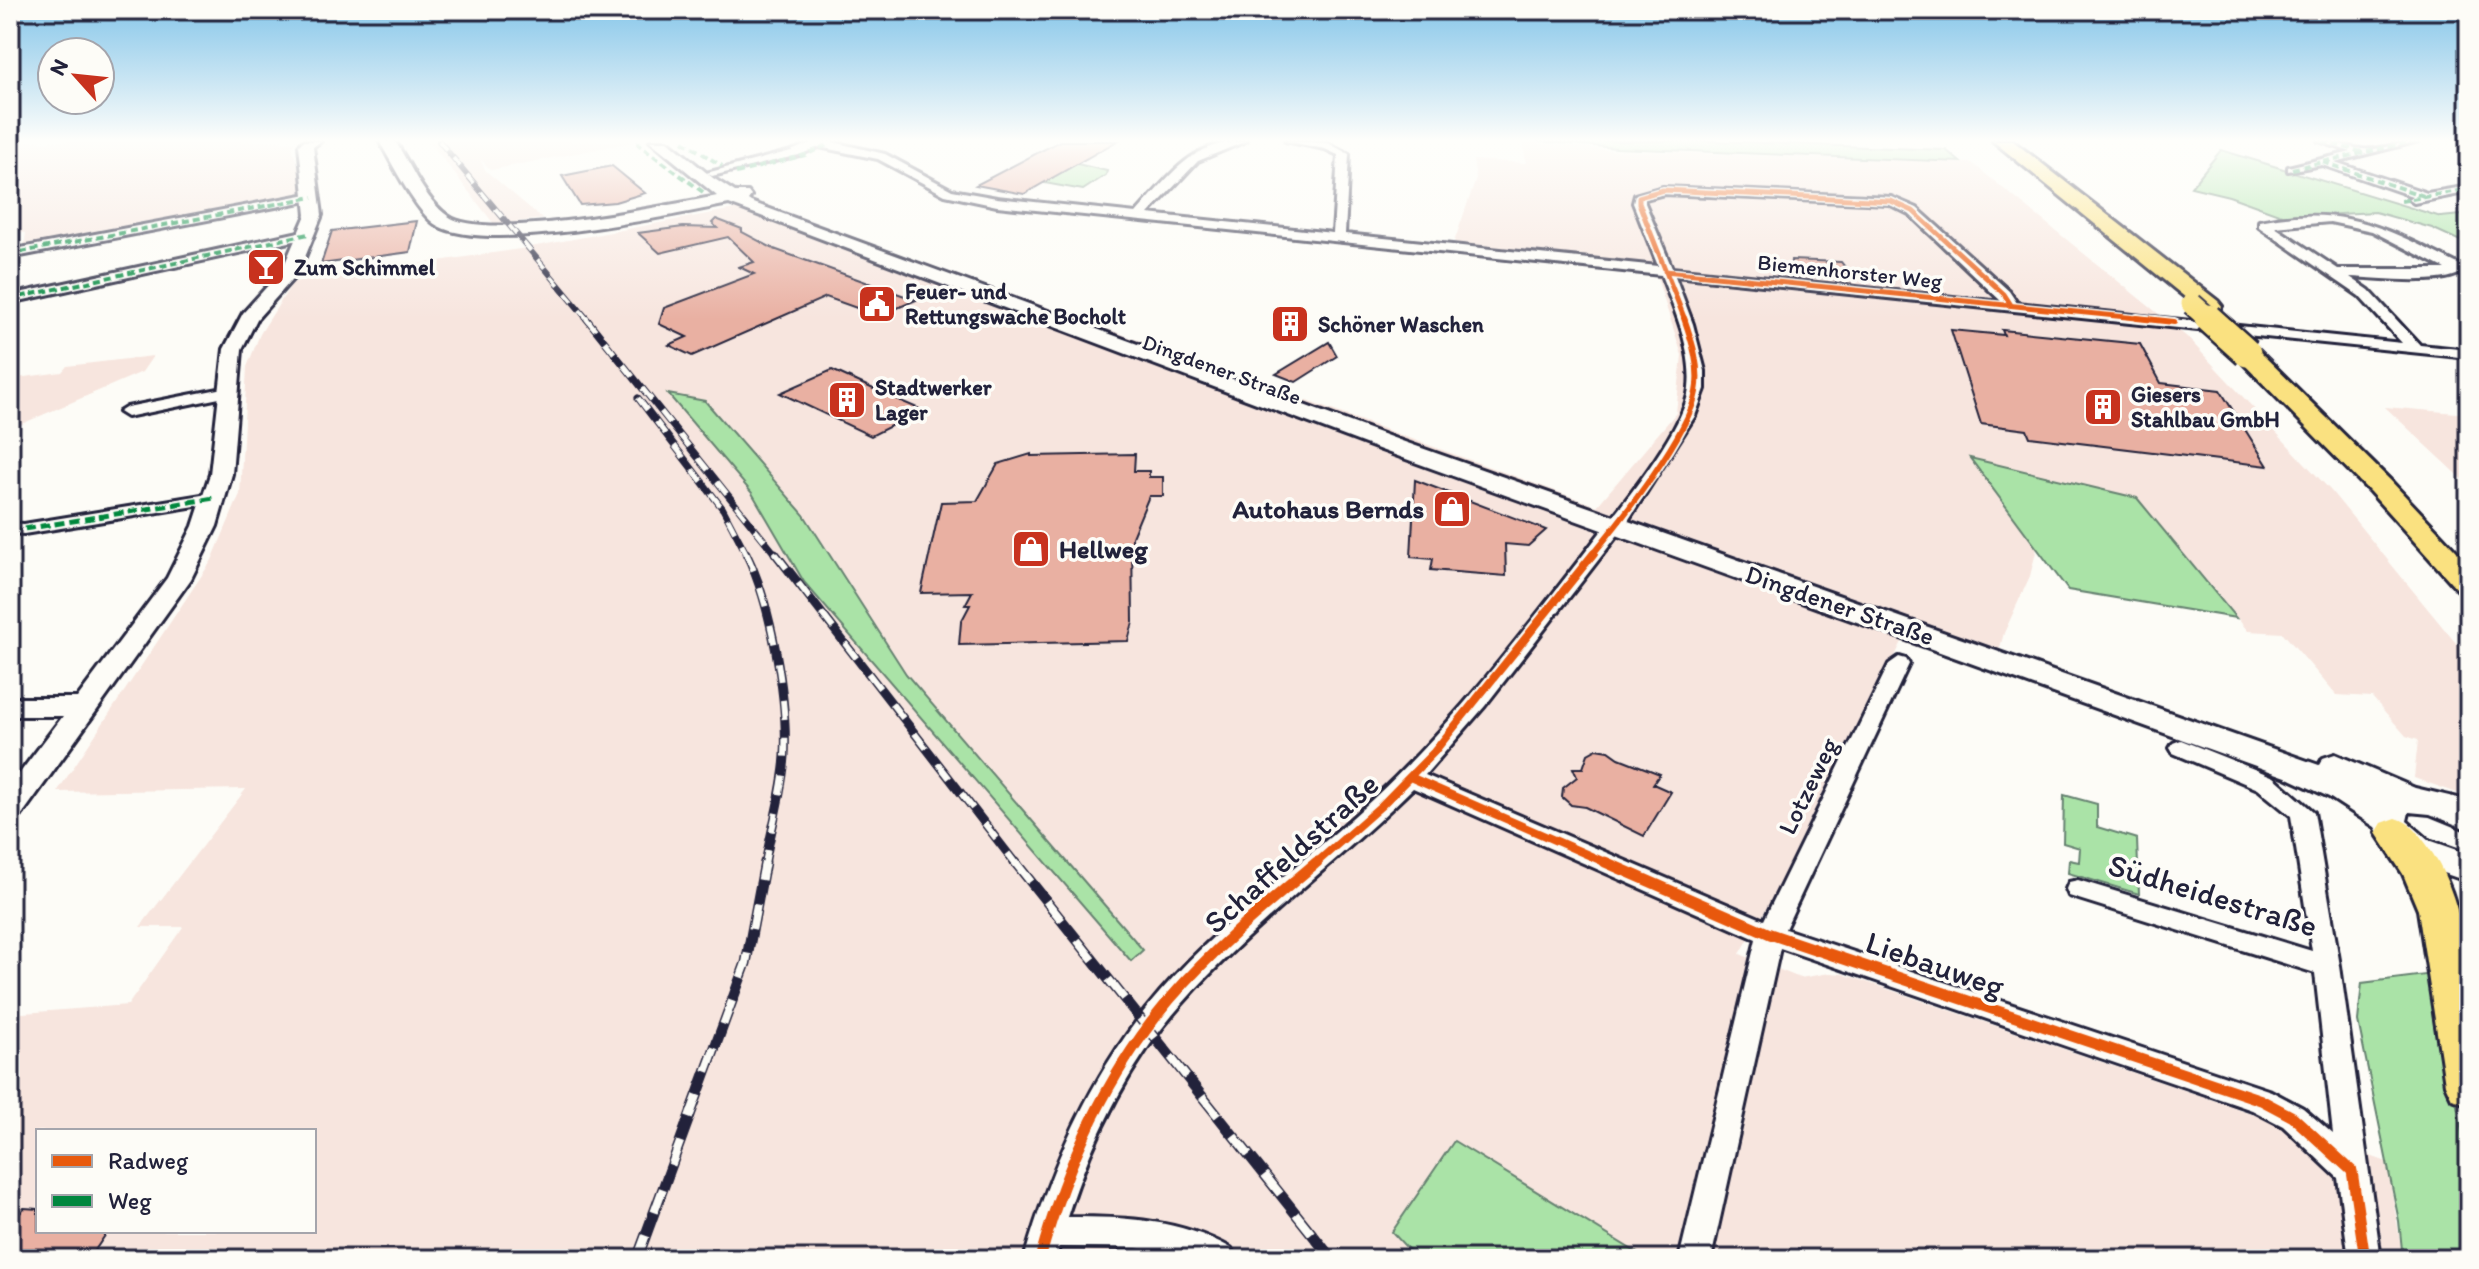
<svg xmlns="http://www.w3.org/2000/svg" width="2479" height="1269" font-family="Itim,sans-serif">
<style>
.built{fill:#f7e5de;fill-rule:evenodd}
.green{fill:#aae3a7;stroke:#668271;stroke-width:2}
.building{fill:#e9b0a2;stroke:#22223b;stroke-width:2}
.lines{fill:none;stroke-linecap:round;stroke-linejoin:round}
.minor-casing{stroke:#22223b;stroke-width:6}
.tertiary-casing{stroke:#22223b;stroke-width:6}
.secondary-casing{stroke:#22223b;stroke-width:6}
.trunk-casing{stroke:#22223b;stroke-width:6}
.minor{fill:#fdfcf7;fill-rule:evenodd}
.tertiary{fill:#fdfcf7;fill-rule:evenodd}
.secondary{fill:#fdfcf7;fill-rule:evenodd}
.trunk{fill:#fae180;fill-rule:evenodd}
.rail-far3-casing{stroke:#22223b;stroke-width:6}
.rail-far2-casing{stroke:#22223b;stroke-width:7}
.rail-far1-casing{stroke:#22223b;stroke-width:9}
.rail-casing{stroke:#22223b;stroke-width:11}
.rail-far3{stroke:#fdfcf7;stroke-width:4;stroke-dasharray:11;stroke-linecap:butt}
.rail-far2{stroke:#fdfcf7;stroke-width:5;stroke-dasharray:15;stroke-linecap:butt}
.rail-far1{stroke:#fdfcf7;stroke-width:6;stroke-dasharray:19;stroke-linecap:butt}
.rail{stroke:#fdfcf7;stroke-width:8;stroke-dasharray:25;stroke-linecap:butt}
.trunk-bridge-far1-casing{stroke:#22223b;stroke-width:25;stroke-linecap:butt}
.trunk-bridge-casing{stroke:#22223b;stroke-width:32;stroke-linecap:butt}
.trunk-bridge-far1{stroke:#fae180;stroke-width:21}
.trunk-bridge{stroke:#fae180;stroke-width:27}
.quiet-far1{stroke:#00873e;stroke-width:4;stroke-dasharray:7 4;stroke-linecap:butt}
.quiet{stroke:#00873e;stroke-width:5;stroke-dasharray:10 5;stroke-linecap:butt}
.cycleway-far3-casing{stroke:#fdfcf7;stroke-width:8}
.cycleway-far2-casing{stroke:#fdfcf7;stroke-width:10}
.cycleway-far1-casing{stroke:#fdfcf7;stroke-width:13}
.cycleway-casing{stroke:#fdfcf7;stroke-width:16}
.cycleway-far3{stroke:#e8590c;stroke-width:5}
.cycleway-far2{stroke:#e8590c;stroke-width:6}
.cycleway-far1{stroke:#e8590c;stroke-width:8}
.cycleway{stroke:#e8590c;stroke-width:11}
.labels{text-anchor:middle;stroke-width:7;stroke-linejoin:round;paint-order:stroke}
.far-poi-label{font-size:22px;font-weight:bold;fill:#22223b;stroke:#fdfcf7;text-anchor:start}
.far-street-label{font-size:22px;fill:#22223b;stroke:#fdfcf7}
.poi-label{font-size:26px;font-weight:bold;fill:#22223b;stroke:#fdfcf7;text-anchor:end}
.street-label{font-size:26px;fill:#22223b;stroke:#fdfcf7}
.near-street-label{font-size:32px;fill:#22223b;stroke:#fdfcf7}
</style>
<rect width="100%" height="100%" fill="#fdfcf7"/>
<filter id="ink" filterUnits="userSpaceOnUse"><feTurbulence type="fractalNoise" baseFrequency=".0125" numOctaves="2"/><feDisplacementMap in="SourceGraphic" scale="16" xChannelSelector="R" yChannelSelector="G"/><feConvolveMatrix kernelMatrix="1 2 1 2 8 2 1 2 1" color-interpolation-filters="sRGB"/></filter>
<g filter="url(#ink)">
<path class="built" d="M10,141H296L292,146L306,194L24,248L26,233L10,232Z
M429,141H632V142L491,170L480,159L486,171L543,219L494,224Z
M1523,142L1609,150L1972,163L2187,337L2331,491L2455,642L2469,655V797L2414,778L2418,740L2406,736L2372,697L2336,695L2283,633L2248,631L2137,498L1971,459L2037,548L2030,576L2004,633L1993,672L1902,642L1776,892L1740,954L1800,978L1830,973L1843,974L2216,1101L2387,1162L2403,1259H10V1014L128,1005L183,927H140L246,789L57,792L212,560L240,494L247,367L260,334L293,282L520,249L761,204L1597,506L1676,413L1682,355L1654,269L1452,248L1476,179L1473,160L1526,163ZM38,1131H314V1231H38Z
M153,356L142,372L10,429V379L62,372L67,366Z
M2385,407L2469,414V485Z"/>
<path class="green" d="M1536,141H1714L1946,150L1960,162L1617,148Z
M2221,150L2441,217L2461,215L2469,218V245L2432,228L2375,212L2287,217L2229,196L2191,187Z
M1056,159L1107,171L1106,175L1083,190L1028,180Z
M668,394L705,401L804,515L906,674L1143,950L1131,961L804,582L752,493Z
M1970,458L2137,498L2236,618L2068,590Z
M2064,795L2097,804V827L2137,839L2139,894L2068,873L2069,860L2079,862L2080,848L2063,843Z
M2433,974L2469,1170V1259H2403L2399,1221L2358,1021L2362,983Z
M1454,1141L1647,1259H1417L1392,1232Z"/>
<path class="building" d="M1060,141H1117L1024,194L976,185Z
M612,166L645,193L615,202L580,205L562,176Z
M716,219L742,229V232L774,249L916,300L879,316L826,297L692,356L669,345L687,337L659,324L664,308L754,274L739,267L754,262L728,237L660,253L638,233L683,227L717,228L712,223Z
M417,221L410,252L321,264L332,231Z
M1791,260L1841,262L1855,280L1790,274Z
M1951,330L2004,335L2002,330L2140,344L2161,383L2220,390L2268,466L2030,437L2027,430L1981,424Z
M1329,342L1337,356L1296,382L1276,374Z
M832,370L880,392L922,410L871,436L780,393Z
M1031,454V456L1135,454L1134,471H1149V477H1163V496H1149L1132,537L1133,622L1128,641L959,645L961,622L970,605H965L972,592L921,593L941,502L977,501L998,464Z
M1415,480L1546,530L1528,546L1505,544L1506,576L1431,570L1433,559L1411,557Z
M1597,749L1609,751L1619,758L1660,774L1653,784L1671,792L1644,836L1585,807L1571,805L1562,797L1563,788L1577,777L1573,768H1583L1588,754Z
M24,1208L38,1209V1231H108L89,1259H10V1226Z"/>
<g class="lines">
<defs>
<path id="minor" d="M815,141H829L885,154L952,190L997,198L1136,213C1170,176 1191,141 1246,141L1198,161L1148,214L1333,233L1338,155L1325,149L1285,141L1328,143L1349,154L1345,234L1658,266L1633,203L1635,195L1663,187L1891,197L1917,208L2009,291L2017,303L2402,343L2359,296L2259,227V221C2346,204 2385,228 2460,265L2462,272C2442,286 2376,278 2350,277L2369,290L2420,345L2469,350V358L1675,276L1693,324L1705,371V389L1695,416L1624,527L1485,706L1425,775L1764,920L1889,664L1899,657L1906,659L1909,664L1785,929L2271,1091L2303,1108L2333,1134L2315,973L2069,896L2066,889L2069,882L2078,880L2312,951L2291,816L2258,789L2173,753L2170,748L2173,743L2181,740L2274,777L2314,812L2340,966L2381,1259H2349L2338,1178L2283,1126L2252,1110L1780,948L1711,1259H1679L1756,939L1413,788C1338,862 1252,925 1182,1004C1128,1065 1092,1140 1067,1217C1126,1217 1179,1219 1231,1248L1236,1259H1189L1136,1248L1059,1247L1056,1259H1024C1052,1162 1093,1069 1160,992C1224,918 1305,863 1375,797C1460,717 1532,621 1603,529C1627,499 1686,425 1689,388C1693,350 1674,309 1661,275L997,206L945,195L878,159L819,147L799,155L712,176L706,173L791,151ZM1664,194L1889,204L1909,214L2002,302L1672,268L1645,203V199ZM2330,222L2372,231L2446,269H2338L2275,227Z
M2318,141C2334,141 2347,147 2362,149C2380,151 2401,141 2419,141L2335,162L2427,193L2469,186V192L2414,203L2408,199L2412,196L2322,165L2288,171V167L2351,152Z
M313,193L319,197L317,199L10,258V250Z
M308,230L314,234L312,237L10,303V295Z
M229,387L237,392L234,395L127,417L119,412L127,407Z
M214,493L220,494L223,498L220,502L24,534L10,533V523L24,524Z"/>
<path id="tertiary" d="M303,141H321L313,147L322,215L299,272L257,319L242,349L232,474L217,526L191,579L21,816L10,819V786L63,716H10V698H77L167,578L193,526L210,474L224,349L243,313L282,270L306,215L299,145Z"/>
<path id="secondary" d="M379,141H395C410,164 425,200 448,216C485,243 668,205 717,196L650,141H668L713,178L735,192H748L751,196L748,200L751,202L1399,440L2319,765L2323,758L2335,754L2415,788L2462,799L2469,802V830L2430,814L2409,812L2407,821L2429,840L2469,854V882L2403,859L2383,841L2375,827L2329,797L2286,777L1381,450L729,204C669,216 490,254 438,226C417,215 392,162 379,141Z"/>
<path id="trunk" d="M1993,141H2013L2218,301L2222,306L2218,311H2202Z
M2247,346L2256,348L2390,480L2469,564V593L2458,590L2370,492L2238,358L2235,353L2238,348Z
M2396,818C2412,823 2417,832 2427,845C2479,918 2469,1018 2469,1105L2452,1099L2445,1084L2418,910L2403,874L2376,833L2382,823Z"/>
</defs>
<use href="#minor" class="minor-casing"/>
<use href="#tertiary" class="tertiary-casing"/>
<use href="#secondary" class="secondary-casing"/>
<use href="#trunk" class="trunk-casing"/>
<use href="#minor" class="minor"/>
<use href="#tertiary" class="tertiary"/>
<use href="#secondary" class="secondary"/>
<use href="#trunk" class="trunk"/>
<defs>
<path id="rail-far3" d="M439,141L588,320"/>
<path id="rail-far2" d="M586,318L776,555
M638,398L723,509L747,555"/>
<path id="rail-far1" d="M746,553C771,603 788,699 785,756C783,791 771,829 765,864
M775,553L1016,864"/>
<path id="rail" d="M1015,862L1332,1259
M637,1259L746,963L765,862"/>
</defs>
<use href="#rail-far3" class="rail-far3-casing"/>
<use href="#rail-far2" class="rail-far2-casing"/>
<use href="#rail-far1" class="rail-far1-casing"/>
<use href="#rail" class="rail-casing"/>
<use href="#rail-far3" class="rail-far3"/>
<use href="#rail-far2" class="rail-far2"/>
<use href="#rail-far1" class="rail-far1"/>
<use href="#rail" class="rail"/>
<defs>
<path id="trunk-bridge-far1" d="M2192,304L2210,320"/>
<path id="trunk-bridge" d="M2208,318L2247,353"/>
</defs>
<use href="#trunk-bridge-far1" class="trunk-bridge-far1-casing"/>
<use href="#trunk-bridge" class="trunk-bridge-casing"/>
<use href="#trunk-bridge-far1" class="trunk-bridge-far1"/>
<use href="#trunk-bridge" class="trunk-bridge"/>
<path class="quiet-far1" d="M639,141L638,144L703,192
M683,141L722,166
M2323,141L2362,152
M2323,162L2427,197
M2292,169L2414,141
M736,173L805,155L827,145
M2401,201L2469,189
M10,254L313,197
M10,299L308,234"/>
<path class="quiet" d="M10,528L24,529L214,498"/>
<defs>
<path id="cycleway-far3" d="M1665,271L2157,320
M1685,320L1639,203V197L1663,190L1891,201L1913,211L2004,294L2011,305"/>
<path id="cycleway-far2" d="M2137,318L2174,322
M1592,555C1621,520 1689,434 1696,392C1701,368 1692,341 1684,318"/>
<path id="cycleway-far1" d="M1410,777L1609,864
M1315,864L1382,805L1434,752L1594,553"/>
<path id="cycleway" d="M1605,862L1770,934L2261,1100L2293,1117L2352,1171L2365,1259
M1040,1259C1066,1164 1106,1075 1170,999C1214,948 1266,905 1317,862"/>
</defs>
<use href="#cycleway-far3" class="cycleway-far3-casing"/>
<use href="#cycleway-far2" class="cycleway-far2-casing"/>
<use href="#cycleway-far1" class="cycleway-far1-casing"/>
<use href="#cycleway" class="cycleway-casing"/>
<use href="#cycleway-far3" class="cycleway-far3"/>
<use href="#cycleway-far2" class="cycleway-far2"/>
<use href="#cycleway-far1" class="cycleway-far1"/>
<use href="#cycleway" class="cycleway"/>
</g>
</g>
<linearGradient id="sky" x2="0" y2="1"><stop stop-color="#84c5e9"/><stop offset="0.44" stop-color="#fefefb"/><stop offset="1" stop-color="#fefefb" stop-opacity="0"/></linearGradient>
<rect width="2479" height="319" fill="url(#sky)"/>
<defs>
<symbol id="bar-square" viewBox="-11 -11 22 22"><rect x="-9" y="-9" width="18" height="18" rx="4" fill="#c8321e" stroke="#fdfcf7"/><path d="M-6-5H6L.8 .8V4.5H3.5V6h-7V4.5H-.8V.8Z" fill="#fff"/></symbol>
<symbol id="civic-square" viewBox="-11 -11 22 22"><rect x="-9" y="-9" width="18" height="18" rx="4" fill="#c8321e" stroke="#fdfcf7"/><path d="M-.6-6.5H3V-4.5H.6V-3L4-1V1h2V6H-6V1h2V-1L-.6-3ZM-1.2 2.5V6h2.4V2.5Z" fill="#fff"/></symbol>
<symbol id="building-square" viewBox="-11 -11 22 22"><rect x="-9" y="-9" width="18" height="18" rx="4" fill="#c8321e" stroke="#fdfcf7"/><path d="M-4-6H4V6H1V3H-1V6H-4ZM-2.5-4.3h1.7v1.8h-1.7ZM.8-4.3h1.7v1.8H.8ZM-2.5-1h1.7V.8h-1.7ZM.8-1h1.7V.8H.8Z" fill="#fff"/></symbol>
<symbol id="shop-square" viewBox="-11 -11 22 22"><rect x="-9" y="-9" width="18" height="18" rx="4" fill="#c8321e" stroke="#fdfcf7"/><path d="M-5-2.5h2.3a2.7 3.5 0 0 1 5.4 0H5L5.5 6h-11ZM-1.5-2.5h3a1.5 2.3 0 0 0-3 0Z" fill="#fff"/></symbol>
</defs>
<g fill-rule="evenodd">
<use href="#bar-square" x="244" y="245" width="44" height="44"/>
<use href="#civic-square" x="855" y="282" width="44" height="44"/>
<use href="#building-square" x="1268" y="302" width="44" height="44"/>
<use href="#building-square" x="825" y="378" width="44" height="44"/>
<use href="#building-square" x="2081" y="385" width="44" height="44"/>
<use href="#shop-square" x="1430" y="487" width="44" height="44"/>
<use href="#shop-square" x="1009" y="527" width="44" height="44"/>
</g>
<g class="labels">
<g class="far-poi-label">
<text x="294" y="275">Zum Schimmel</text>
<text x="905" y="299">Feuer- und<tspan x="905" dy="25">Rettungswache Bocholt</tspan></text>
<text x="1318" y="332">Schöner Waschen</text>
<text x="875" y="395">Stadtwerker<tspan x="875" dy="25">Lager</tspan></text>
<text x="2131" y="402">Giesers<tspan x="2131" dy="25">Stahlbau GmbH</tspan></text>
</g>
<g class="far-street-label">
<text transform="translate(1850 271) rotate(6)" y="8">Biemenhorster Weg</text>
<text transform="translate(1222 369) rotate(20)" y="8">Dingdener Straße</text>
</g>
<g class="poi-label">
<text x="1424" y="518">Autohaus Bernds</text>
<text x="1059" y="558" text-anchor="start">Hellweg</text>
</g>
<g class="street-label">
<text transform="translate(1840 605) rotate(19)" y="9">Dingdener Straße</text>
<text transform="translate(1808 786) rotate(-64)" y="9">Lotzeweg</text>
</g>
<g class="near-street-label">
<text transform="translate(1291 853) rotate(-42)" y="11">Schaffeldstraße</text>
<text transform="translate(2213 895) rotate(17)" y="11">Südheidestraße</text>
<text transform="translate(1935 964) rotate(19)" y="11">Liebauweg</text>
</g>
</g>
<rect width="2479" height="1269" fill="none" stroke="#fdfcf7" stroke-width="40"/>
<rect x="20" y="20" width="2439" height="1229" fill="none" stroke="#22223b" stroke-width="3" filter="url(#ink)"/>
<rect x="36" y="1129" width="280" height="104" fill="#fdfcf7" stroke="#a5a5ac" stroke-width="2"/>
<rect x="52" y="1155" width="40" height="12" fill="#e8590c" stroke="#a5a5ac" stroke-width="2"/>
<text x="108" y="1169" font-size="24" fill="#22223b">Radweg</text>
<rect x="52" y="1195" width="40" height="12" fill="#00873e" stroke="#a5a5ac" stroke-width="2"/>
<text x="108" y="1209" font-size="24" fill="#22223b">Weg</text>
<g transform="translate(76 76) rotate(297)"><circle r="38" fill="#fdfcf7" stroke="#a5a5ac" stroke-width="2"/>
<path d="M0-6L14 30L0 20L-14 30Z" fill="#c8321e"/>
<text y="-12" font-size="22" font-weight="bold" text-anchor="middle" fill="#22223b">N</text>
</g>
</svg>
